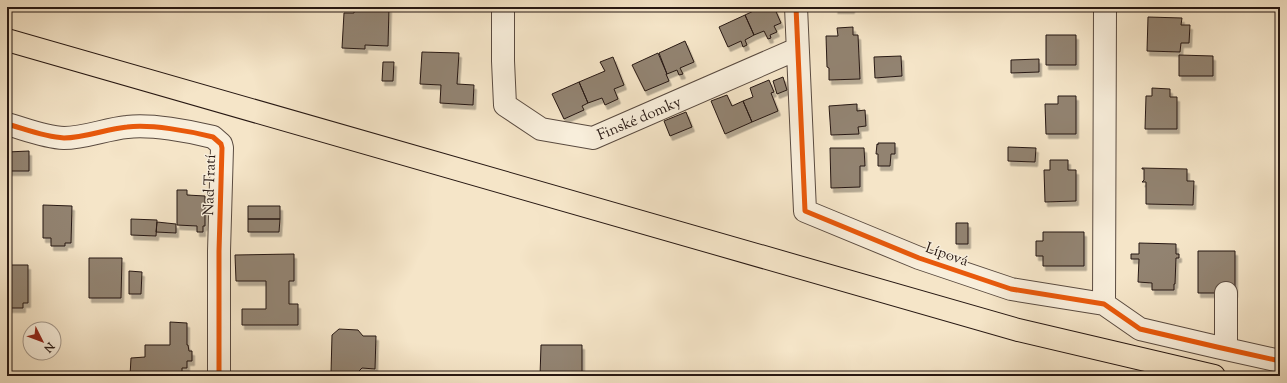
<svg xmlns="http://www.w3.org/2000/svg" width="1287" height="383" font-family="'Sorts Mill Goudy',serif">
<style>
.building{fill:#928371;stroke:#271813;filter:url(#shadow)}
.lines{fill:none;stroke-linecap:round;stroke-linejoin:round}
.minor-casing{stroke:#5a4b40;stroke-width:24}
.major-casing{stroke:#271813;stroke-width:24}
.minor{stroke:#f8eedb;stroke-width:22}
.major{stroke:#f5e5c8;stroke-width:22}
.cycleway-casing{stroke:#f8eedb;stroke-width:8}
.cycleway{stroke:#e8590c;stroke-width:5}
.labels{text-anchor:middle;stroke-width:3;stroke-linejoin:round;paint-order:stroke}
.street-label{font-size:15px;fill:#271813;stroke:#f8eedb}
</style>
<defs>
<filter id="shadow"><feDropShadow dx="2.5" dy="4.5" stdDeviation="0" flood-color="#0004"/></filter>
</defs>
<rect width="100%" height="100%" fill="#f5e5c8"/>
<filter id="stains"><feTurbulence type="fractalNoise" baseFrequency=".005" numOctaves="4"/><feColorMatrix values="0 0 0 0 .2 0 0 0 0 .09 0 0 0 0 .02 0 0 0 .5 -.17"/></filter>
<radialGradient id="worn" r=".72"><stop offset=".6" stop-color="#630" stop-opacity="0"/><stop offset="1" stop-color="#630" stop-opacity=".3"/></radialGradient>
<path class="building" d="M367,7L389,8L388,46L365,45V49L342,48L344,13H354V11H367Z
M762,7H774L781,23L774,26L777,32L770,35L771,38L768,39L764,31L754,35L745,15Z
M836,7H852V9H835Z
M745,15L754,35L745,40L747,45L743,47L741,41L728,47L719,27Z
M1148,17L1182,18L1181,25H1190L1189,43H1181L1180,52L1147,51Z
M853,27V35H858L860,79L829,80V68L827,67L826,36H838L837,28Z
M1046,35H1076V65H1046Z
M685,41L694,62L680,68L683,74L679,75L677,70L667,74L659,53Z
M422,52L459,53L457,84L474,85L473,105L440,103L441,85L420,84Z
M658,53L667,74H666L669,81L645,91L632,65Z
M1179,55L1213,56V76H1179Z
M901,56L902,76L875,78L874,57Z
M613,57L624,85L614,89L618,99L605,105L602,98L588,103L579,82L605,71L600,62Z
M1039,59V72L1011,73V60Z
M383,62H394L393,81H382Z
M783,77L787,90L777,94L773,81Z
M769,80L774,92L771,93L778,111L752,122L743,101L753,97L750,88Z
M579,82L588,103L582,106L584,110L564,119L552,94Z
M1152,88L1170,89V97H1177V129H1145L1146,96H1152Z
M727,95L732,106L743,101L752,122L725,134L711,101Z
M1058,96H1076V134H1046L1045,104H1058Z
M857,104V111L865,110L866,126L858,127L859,134L831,135L829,106Z
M686,112L692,127L670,136L664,121Z
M878,143H895V154H891L890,166H878V154H876L877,144L878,145Z
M1008,147L1036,148L1035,162L1008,161Z
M830,148H864L865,166H860V187L831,188Z
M29,151V171H7V152Z
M1050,160H1068V170H1076V201L1045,202L1044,170H1050Z
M1142,168L1187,169V181H1194L1193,205L1146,204V182H1142L1144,180V169H1142Z
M177,190H187V195L205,196V226H203V232H197V226L177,225Z
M43,205L72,206L71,243H65V246H51V238H43Z
M248,206H280V219H248Z
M131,219L157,220L156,236L131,235Z
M248,219H280L279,232H248Z
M157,222L176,224V233L156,232Z
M956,223H968V244H956Z
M1043,232H1084V266H1043V256H1036V241H1043Z
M1139,243L1176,244V254H1179V258H1176L1175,284H1174V290H1152V283L1138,282L1139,259H1131V254H1139Z
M1198,251H1235V293H1198Z
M294,254V281H289V304H298V325H242V309H266V281H236L235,255Z
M89,258H122L121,298H89Z
M7,265H28V303H23V308H9L8,304H7Z
M129,271L142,272L141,294H129Z
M170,322L187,323V345H188L189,351H192V361H187V368H182V376H130L131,358L145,357V345H170Z
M339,329L358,330L363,336H376L375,369L362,368L357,373H331L332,335Z
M541,345H582V376H540Z"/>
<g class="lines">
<defs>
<path id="minor" d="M503,7V61L505,105L541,129L593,138L797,49
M796,7L805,211L919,258L1011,289L1104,304L1140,329L1217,347L1280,361
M7,124C25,129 44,137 64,138C85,138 106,129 127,127C151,124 189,131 213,137L221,144L222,148L219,251V376
M1104,304L1105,7
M1226,349V293"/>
<path id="major" d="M7,40L1018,330L1214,376"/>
</defs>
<use href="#minor" class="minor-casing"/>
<use href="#major" class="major-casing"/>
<use href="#minor" class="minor"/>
<use href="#major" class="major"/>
<defs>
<path id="cycleway" d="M796,7L805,211L919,258L1011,289L1104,304L1140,329L1217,347L1280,361
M7,124C25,129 44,137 64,138C85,138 106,129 127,127C151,124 189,131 213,137L221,144L222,148L219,251V376"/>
</defs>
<use href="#cycleway" class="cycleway-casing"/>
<use href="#cycleway" class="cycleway"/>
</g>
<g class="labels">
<g class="street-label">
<text transform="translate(639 118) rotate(-23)" y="5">Finské domky</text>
<text transform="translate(209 185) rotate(-88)" y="5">Nad Tratí</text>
<text transform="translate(947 254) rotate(19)" y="5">Lípová</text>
</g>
</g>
<rect width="1287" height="383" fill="none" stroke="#f5e5c8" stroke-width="24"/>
<rect x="8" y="8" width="1271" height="367" fill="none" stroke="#271813" stroke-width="2"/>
<rect x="12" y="12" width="1263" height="359" fill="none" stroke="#271813"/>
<g transform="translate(42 341) rotate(132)"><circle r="19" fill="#f8eedb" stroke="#a4988b"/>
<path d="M0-3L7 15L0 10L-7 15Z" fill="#8f2418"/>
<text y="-6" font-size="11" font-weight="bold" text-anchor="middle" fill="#271813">N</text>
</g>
<rect width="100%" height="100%" filter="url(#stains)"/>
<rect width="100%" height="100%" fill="url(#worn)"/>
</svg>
